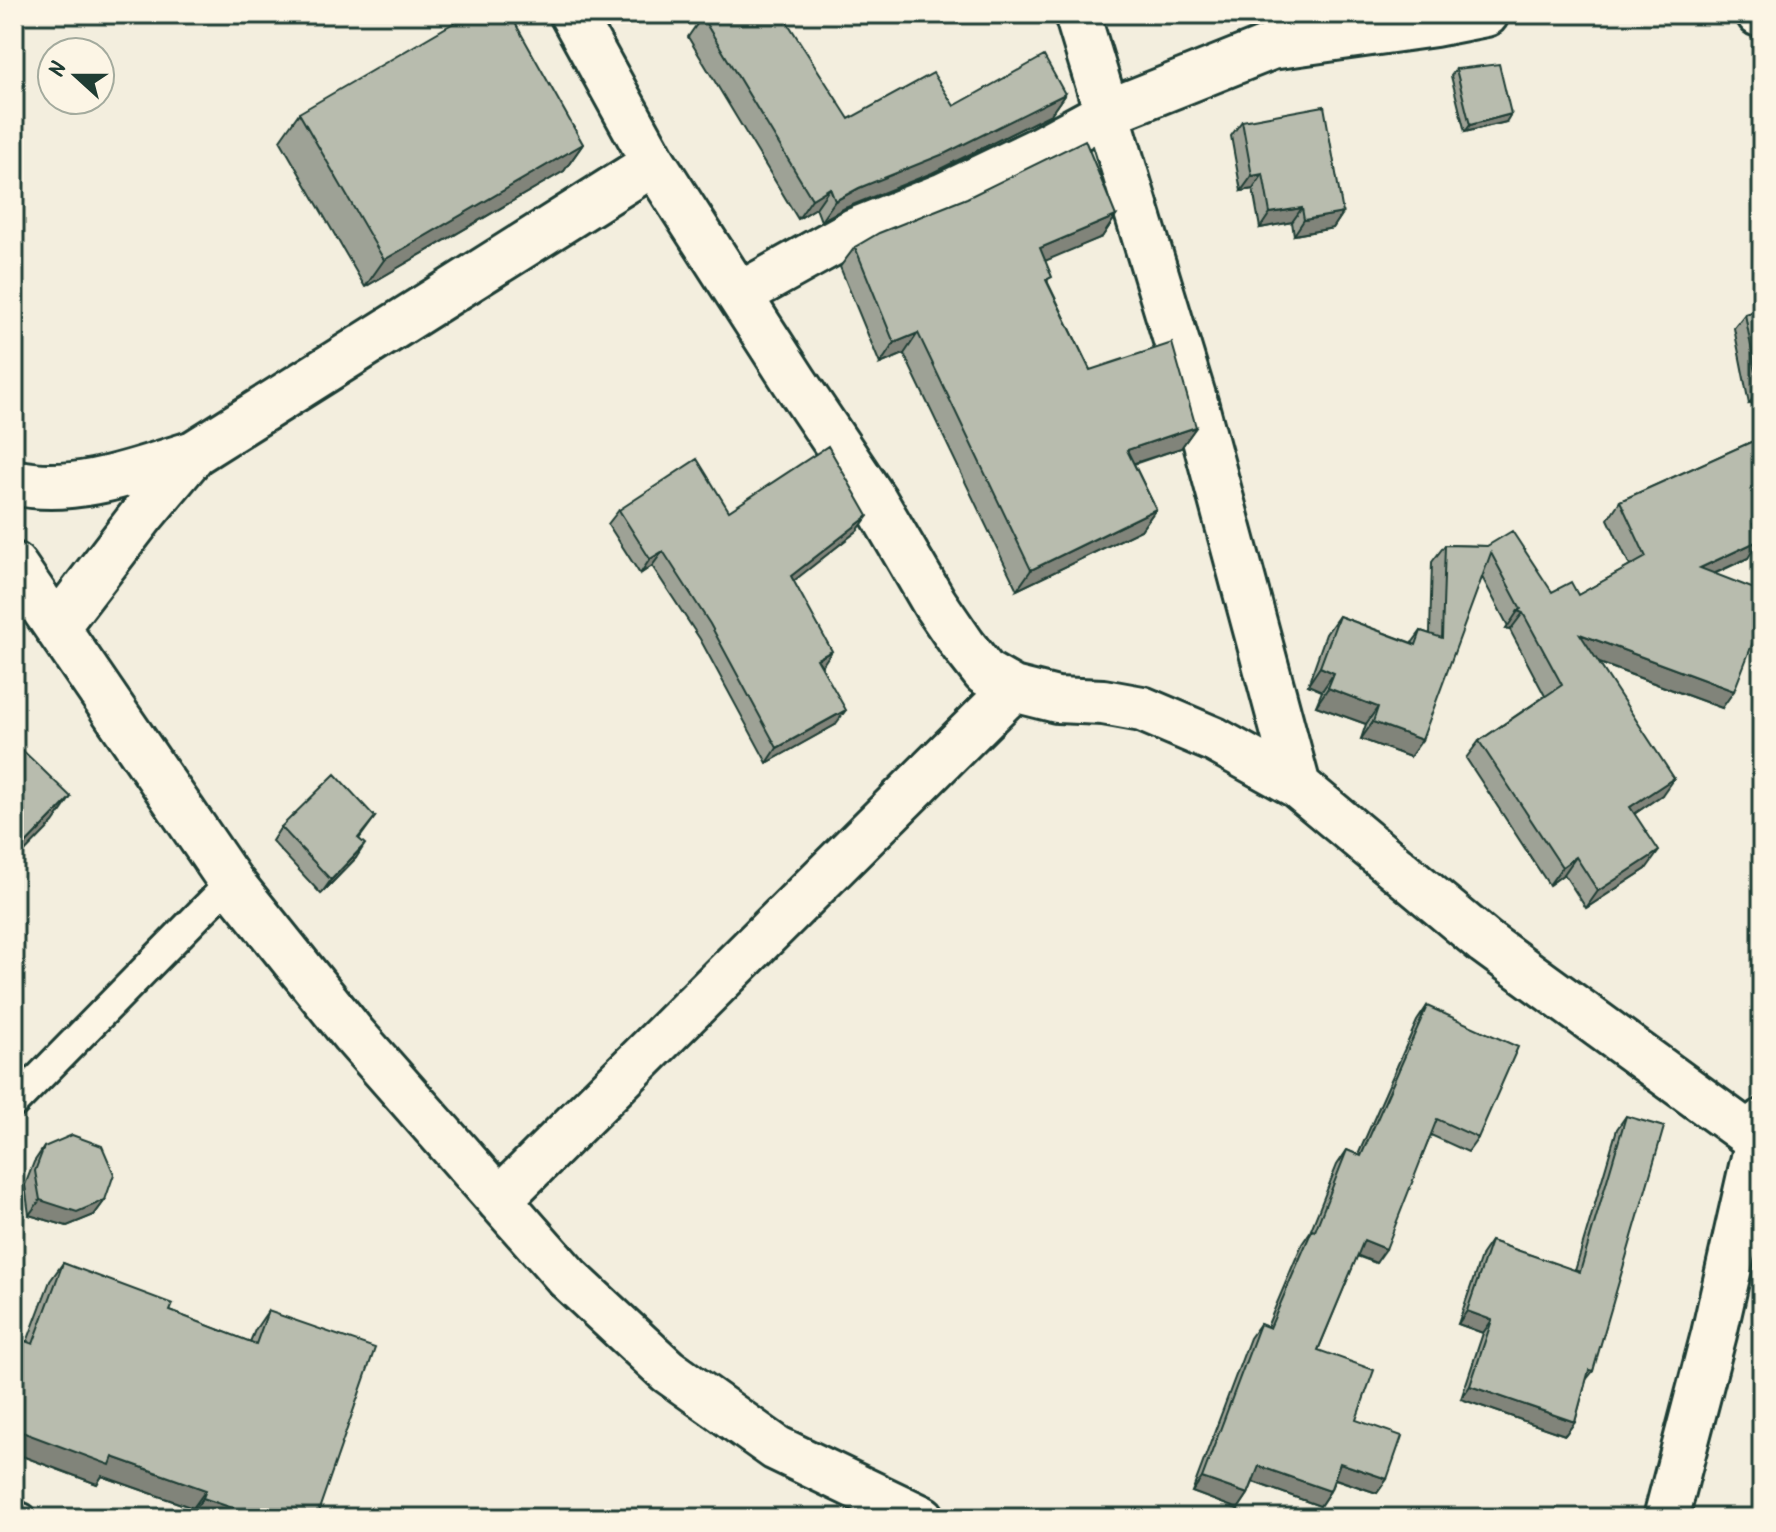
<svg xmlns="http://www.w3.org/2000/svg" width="1776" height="1532" font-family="Kalam,sans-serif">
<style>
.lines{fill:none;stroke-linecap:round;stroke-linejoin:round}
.lane-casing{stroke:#1f3d34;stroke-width:34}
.street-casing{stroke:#1f3d34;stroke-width:50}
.secondary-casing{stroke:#1f3d34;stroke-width:50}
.lane{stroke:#fcf5e5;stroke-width:28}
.street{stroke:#fcf5e5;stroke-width:44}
.secondary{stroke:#fcf5e5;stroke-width:44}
.wall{fill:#9ea296;stroke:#1f3d34;stroke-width:2}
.shaded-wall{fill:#81847a;stroke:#1f3d34;stroke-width:2}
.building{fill:#b8bcae;stroke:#1f3d34;stroke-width:2}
</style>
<rect width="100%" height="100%" fill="#f3eede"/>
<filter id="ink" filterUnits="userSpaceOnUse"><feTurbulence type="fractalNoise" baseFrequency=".0125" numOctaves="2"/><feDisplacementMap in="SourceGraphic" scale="16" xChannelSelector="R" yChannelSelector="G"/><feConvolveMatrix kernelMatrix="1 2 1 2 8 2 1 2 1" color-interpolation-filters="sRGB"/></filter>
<g filter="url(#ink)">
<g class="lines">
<defs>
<path id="lane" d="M14,1103L231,882
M14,1515L22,1518"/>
<path id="street" d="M572,14L654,163L795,382L875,501L935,604L963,645L985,673L1013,689L1057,700L1103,702L1142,709L1215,740L1298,786L1485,942L1758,1141
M1077,14L1196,406L1298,786
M1759,14L1762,15
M739,295L854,231L942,196L1038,150L1108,112L1271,47L1435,24L1486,14
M14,482C74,496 137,471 194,453L654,163
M14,565L231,882L353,1034L568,1278L668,1371L776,1448L922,1518
M57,626L142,515L194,453
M499,1200L1013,689"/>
<path id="secondary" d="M1666,1518L1714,1334L1762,1122"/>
</defs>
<use href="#lane" class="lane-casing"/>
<use href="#street" class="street-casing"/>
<use href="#secondary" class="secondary-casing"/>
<use href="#lane" class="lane"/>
<use href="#street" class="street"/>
<use href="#secondary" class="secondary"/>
</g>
<path class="wall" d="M702,17L849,119L954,106L1065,94L1051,114L932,173L845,208L821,221L816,208L798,219L688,37Z
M1456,69L1506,122L1465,132L1451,76Z
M299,113L583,144L564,171L365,287L280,140Z
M1242,121L1343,213L1333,228L1294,235L1292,222L1260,228L1253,189L1241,191L1231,136Z
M1116,216L1102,237L1045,260L1048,283L1090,370L1196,427L1181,448L1134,464L1156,509L1141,530L1017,590L904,354L880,364L840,267L855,247Z
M1762,310V402L1749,404L1734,328L1745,314Z
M1762,437V532L1757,534L1748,558L1714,574L1722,708L1599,663L1662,795L1634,814L1646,869L1586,908L1564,874L1549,885L1466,758L1479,741L1545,696L1510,630L1506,629L1508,626L1482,577L1410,757L1361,739L1366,724L1316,706L1322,691L1308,685L1326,634L1339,616L1412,643L1421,631L1430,634L1432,562L1445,545L1487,546L1552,592L1578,595L1630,566L1608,519L1620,501Z
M619,510L729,511L857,531L793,581L821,666L835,725L767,763L700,639L652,566L640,574L608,524Z
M375,817L359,839L356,858L321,894L272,841L281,827Z
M1427,1006L1478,1138L1468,1152L1431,1135L1376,1263L1357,1256L1318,1350L1387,1479L1377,1493L1335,1479L1330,1491L1320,1506L1253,1482L1248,1494L1238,1509L1192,1492L1250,1338L1260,1324L1267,1327L1302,1244L1310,1232L1337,1165L1347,1150L1358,1155L1417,1021Z
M1626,1116L1593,1371L1586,1380L1575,1422L1565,1435L1461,1399L1483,1333L1458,1324L1482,1254L1491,1241L1575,1271L1617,1129Z
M44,1147L105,1200L94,1215L67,1226L29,1215L25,1185L34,1162Z
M63,1263L170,1311L250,1342L255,1330L268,1311L316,1518H195L190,1516L193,1508L102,1476L97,1484L14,1453V1337L27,1342L50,1281Z"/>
<path class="shaded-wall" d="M1065,94L1051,114L932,173L845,208L821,221L835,201L859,188Z
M1511,114L1506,122L1465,132L1470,125Z
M583,144L564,171L365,287L384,260Z
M1263,174L1253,189L1241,191L1252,176Z
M830,188L816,208L798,219L812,199Z
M1302,208L1292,222L1260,228L1270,213Z
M1343,213L1333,228L1294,235L1304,220Z
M1116,216L1102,237L1026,269L1040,248Z
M918,333L904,354L880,364L894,343Z
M1759,389H1762V402L1749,404Z
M1196,427L1181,448L1113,470L1127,450Z
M1156,509L1141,530L1017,590L1031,570Z
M868,516L857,531L781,591L791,576Z
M1762,520V532L1741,541L1753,524Z
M1760,540L1748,558L1687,586L1700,568Z
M663,551L652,566L640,574L650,559Z
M1518,611L1523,613L1510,630L1506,629Z
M1580,634L1734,691L1722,708L1567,651Z
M832,651L822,666L817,659Z
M1320,667L1334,673L1322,691L1308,685Z
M1328,688L1378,707L1366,724L1316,706Z
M846,710L835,725L767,763L777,748Z
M1373,722L1422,740L1410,757L1361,739Z
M1674,778L1662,795L1618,825L1630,807Z
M71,797L53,823L14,863V856Z
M365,844L356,858L321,894L331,880Z
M1659,851L1646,869L1586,908L1598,891Z
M1576,857L1564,874L1549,885L1562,867Z
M40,1200H105L94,1215L67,1226L29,1215Z
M1364,1240L1386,1249L1376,1263L1354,1254Z
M1467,1311L1492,1320L1483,1333L1458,1324Z
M1470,1386L1575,1422L1565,1435L1461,1399Z
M14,1429L113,1457L206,1490L193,1508L102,1476L97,1484L14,1453Z
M1340,1463L1387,1479L1377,1493L1330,1477Z
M1259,1466L1330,1491L1320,1506L1248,1480Z
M1202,1478L1248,1494L1238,1509L1192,1492Z
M203,1498L262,1518H195L190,1516Z"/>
<path class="building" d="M469,14H510L583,144L384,260L299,113Z
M707,14H782L849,119L933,73L954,106L1044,56L1065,94L946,153L859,188L835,201L830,188L812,199L702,17Z
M1499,64L1511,114L1470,125L1456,69Z
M1324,106L1343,213L1304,220L1302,208L1270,213L1263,174L1252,176L1242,121Z
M1085,140L1116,216L1040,248L1052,277L1046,280L1090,370L1172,343L1196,427L1127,450L1156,509L1031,570L918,333L894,343L855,247L879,233L967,198Z
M1762,310V389H1759L1745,314Z
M1762,437V520L1753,524L1760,540L1700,568L1762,592V619L1734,691L1580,634L1674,778L1630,807L1659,851L1598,891L1576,857L1562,867L1479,741L1562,685L1523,613L1518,611L1521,609L1491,553L1422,740L1373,722L1378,707L1328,688L1334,673L1320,667L1339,616L1416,645L1421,631L1442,638L1445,545L1487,546L1512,531L1552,592L1571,582L1578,595L1646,557L1620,501Z
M828,446L868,516L791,576L832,651L817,659L846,710L777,748L710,624L663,551L650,559L619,510L697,459L729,511Z
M14,742L71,797L14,856Z
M335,774L375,817L358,838L365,844L331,880L281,827Z
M1427,1006L1518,1047L1478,1138L1437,1119L1386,1249L1364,1240L1318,1350L1374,1370L1356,1420L1402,1436L1387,1479L1340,1463L1330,1491L1259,1466L1248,1494L1202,1478L1260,1324L1270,1328L1312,1230L1315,1231L1347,1150L1361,1156Z
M1626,1116L1664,1127L1593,1371L1589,1370L1575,1422L1470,1386L1492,1320L1467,1311L1491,1241L1580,1272Z
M72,1135L102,1146L114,1174L105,1200L77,1212L40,1200L35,1171L44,1147Z
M63,1263L173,1304L170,1311L256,1344L268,1311L375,1348L316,1518H262L203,1498L206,1490L113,1457L110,1465L14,1429V1337L33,1344Z"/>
</g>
<rect width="1776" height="1532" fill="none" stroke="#fcf5e5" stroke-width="48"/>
<rect x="24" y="24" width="1728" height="1484" fill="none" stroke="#1f3d34" stroke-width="3" filter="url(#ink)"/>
<g transform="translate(76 76) rotate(291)"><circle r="38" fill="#fcf5e5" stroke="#a4ab9e" stroke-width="2"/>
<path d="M0-6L14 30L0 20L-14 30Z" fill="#1f3d34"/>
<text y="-12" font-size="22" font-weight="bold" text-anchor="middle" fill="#1f3d34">N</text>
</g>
</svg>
